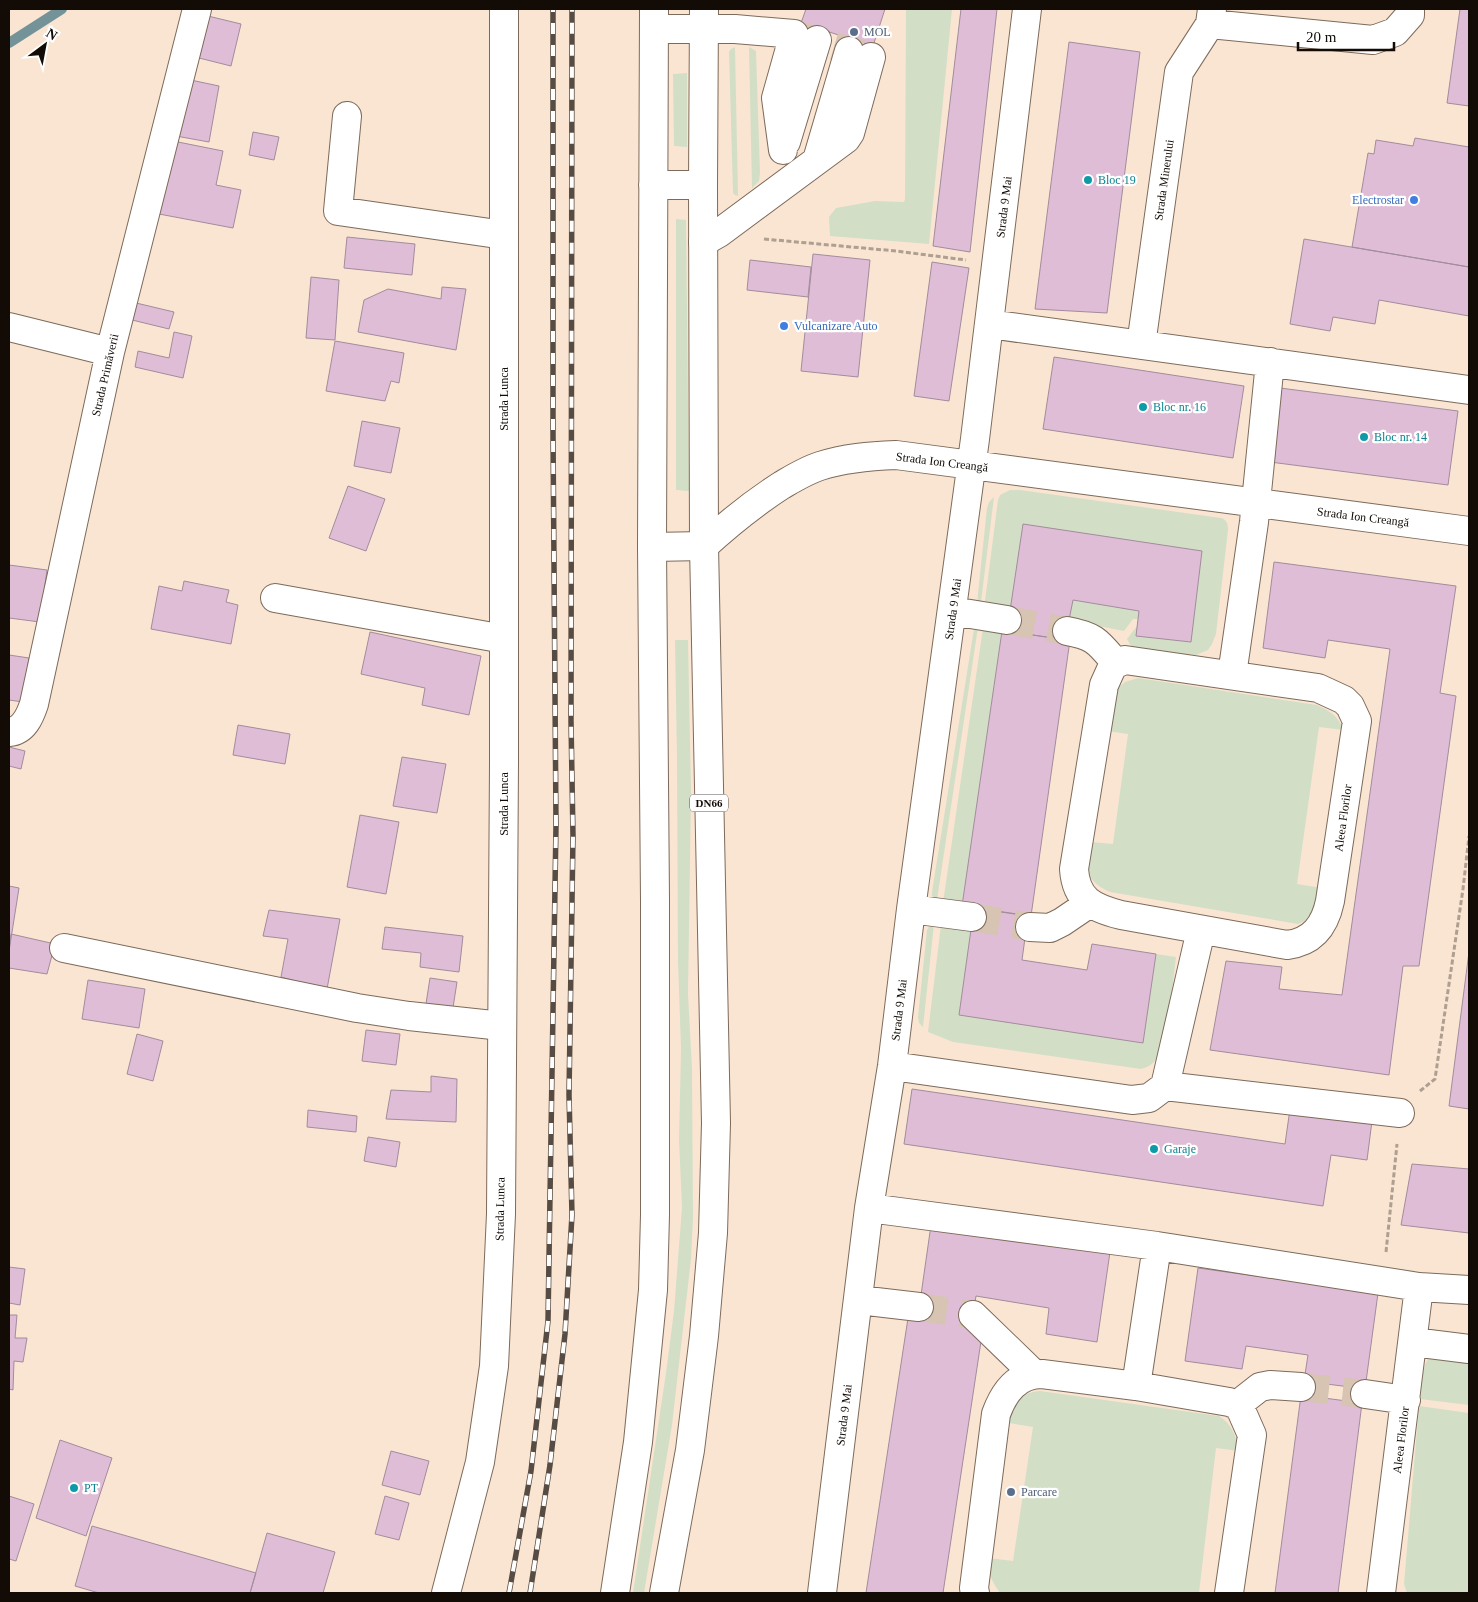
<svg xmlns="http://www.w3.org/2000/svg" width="1478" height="1602" font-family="'Times New Roman',serif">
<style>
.green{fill:#d2dfc6}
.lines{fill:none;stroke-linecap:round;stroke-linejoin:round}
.stream{stroke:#739398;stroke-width:10}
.building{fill:#dfbdd7;stroke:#a28c9c}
.minor-tunnel{stroke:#d7c4b3;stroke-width:28;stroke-dasharray:28 14;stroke-linecap:butt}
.minor-casing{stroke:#7d6a5a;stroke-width:30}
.major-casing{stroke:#7d6a5a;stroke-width:30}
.path{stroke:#af9f90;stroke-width:3;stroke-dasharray:5 2.5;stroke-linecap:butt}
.minor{stroke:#fff;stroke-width:28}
.major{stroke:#fff;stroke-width:28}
.rail-casing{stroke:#574c43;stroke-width:5.5}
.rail{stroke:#fff;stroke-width:4;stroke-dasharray:11;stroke-linecap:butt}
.service-dot{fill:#5c6f8a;stroke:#fff;stroke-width:2}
.culture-dot{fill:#0f9aa8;stroke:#fff;stroke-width:2}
.shop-dot{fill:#3f7fe0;stroke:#fff;stroke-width:2}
.labels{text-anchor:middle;stroke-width:4.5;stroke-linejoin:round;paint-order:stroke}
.shield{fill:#fff;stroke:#595451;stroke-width:1}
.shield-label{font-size:11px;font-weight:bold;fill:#120b06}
.service-label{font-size:12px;fill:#4e5e75;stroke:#fff;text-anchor:start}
.culture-label{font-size:12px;fill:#0d838f;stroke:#fff;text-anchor:start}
.street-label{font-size:12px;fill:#120b06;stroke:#fff}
.shop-label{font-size:12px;fill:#366cbe;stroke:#fff;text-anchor:end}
</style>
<rect width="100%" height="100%" fill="#fae5d2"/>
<path class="green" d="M906,9H952L929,244L830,236L829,217L836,208L875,201L904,202L905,199Z
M735,47L738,196L735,195L733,193L729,52L731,49Z
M749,47L756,51L760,173L759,181L752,188Z
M687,73V147L674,146L673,74Z
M676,219L686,220L689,491L676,490Z
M1010,490H1020L1221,518C1227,520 1228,524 1228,530L1216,634L1212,644L1208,650L1196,655L1138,650L1131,646L1127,639L1137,626V635L1190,642L1202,551L1010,609L987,605L985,601L998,500L1000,495Z
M994,497L981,602L977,603L987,508L989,502Z
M1073,600L1139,611L1138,619H1133L1124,631L1068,620Z
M978,627L937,900L932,896V892L973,635L974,630Z
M983,628L1002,631L962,906L943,903Z
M675,640H688L691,792L688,994L692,1069L693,1218L691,1259L672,1425L644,1593H633L666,1373L674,1311L682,1207L679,1140L681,1049L678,961L677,759Z
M1138,678L1317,705C1331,712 1337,715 1344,730L1319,727L1297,884L1322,888C1320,904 1314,918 1298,924L1110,892C1083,879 1086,868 1091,842L1113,844L1128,734L1107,731L1117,689L1125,682Z
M934,924L923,1027L919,1023L918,1017L927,930L930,925Z
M941,925L971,930L959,1015L1143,1043L1156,954L1176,957L1166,1042C1161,1054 1155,1066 1141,1069L953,1042L928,1032Z
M1430,1357L1469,1360V1405L1420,1399C1422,1386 1421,1365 1430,1357Z
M1040,1391L1219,1416C1232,1424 1236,1436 1239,1451L1216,1448L1199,1593H1000C991,1580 988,1574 989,1558L1013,1561L1033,1427L1009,1423C1015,1402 1018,1393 1040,1391Z
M1419,1406L1469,1413V1593H1407L1404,1584Z"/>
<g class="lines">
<path class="stream" d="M9,43L62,9"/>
</g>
<path class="building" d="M806,9H885L873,46L801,23Z
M961,9H997L970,252L933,246Z
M1460,9H1469V106L1447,103Z
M208,16L241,24L231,66L199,58Z
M1069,42L1140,52L1107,313L1035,309Z
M186,79L219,86L209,142L176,136Z
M253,132L279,137L274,160L249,155Z
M1415,138L1469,147V267L1352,247L1368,153L1374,154L1376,140L1413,146Z
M173,141L223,151L216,185L241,190L233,228L159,214Z
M347,237L415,244L412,275L344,268Z
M1304,239L1469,267V316L1379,300L1375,324L1333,317L1330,331L1290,324Z
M813,254L870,260L858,377L801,371Z
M750,260L811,267L808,297L747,290Z
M932,262L969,268L949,401L914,396Z
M311,277L339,280L335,340L306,338Z
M442,287L466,289L456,350L358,332L364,300L388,289L441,299Z
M132,302L174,312L169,329L128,319Z
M174,332L192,336L183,378L135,367L138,351L169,358Z
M335,341L404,353L399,383L391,381L385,401L326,391Z
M1054,357L1244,386L1233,458L1043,429Z
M1280,388L1458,411L1448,485L1270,462Z
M362,421L400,428L391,473L354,466Z
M348,486L385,499L366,551L329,538Z
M1023,524L1202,551L1191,642L1136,636L1139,611L1073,600L1065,640L1007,631Z
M1274,562L1456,586L1440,693L1456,696L1419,966H1403L1389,1075L1210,1050L1226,961L1282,967L1279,989L1342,995L1390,649L1328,640L1325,658L1263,648Z
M9,565L47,570L40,622L9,618Z
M184,581L229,590L226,602L238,605L231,644L151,629L159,586L182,591Z
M1002,631L1070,640L1031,916L962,906Z
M370,632L481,656L469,715L422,705L425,688L361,674Z
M9,655L29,658L23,702L9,700Z
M238,725L290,734L285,764L233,755Z
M9,747L25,751L21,769L9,766Z
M402,757L446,764L437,813L393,806Z
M360,815L399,822L386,894L347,887Z
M9,886L19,888L9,951Z
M974,908L1028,916L1022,960L1087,970L1092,944L1156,954L1143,1043L959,1015Z
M269,910L340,919L327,989L281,977L288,939L263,936Z
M385,927L463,936L459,972L420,967L421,953L382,949Z
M11,934L55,944L47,974L9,968V951Z
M1469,952V1109L1449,1106Z
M430,978L457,982L452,1014L425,1010Z
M88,980L145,989L139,1028L82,1019Z
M366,1030L400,1034L396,1065L362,1061Z
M137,1034L163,1041L153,1081L127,1074Z
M431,1076L457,1079L456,1122L386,1119L391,1090L431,1092Z
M912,1089L1285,1144L1290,1109L1372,1121L1367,1160L1331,1155L1323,1206L904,1144Z
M308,1110L357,1116L356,1132L307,1127Z
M368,1137L400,1142L396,1167L364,1161Z
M1412,1164L1469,1169V1233L1401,1225Z
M931,1225L1110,1252L1097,1342L1046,1334L1049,1308L976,1296L971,1327L983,1328L943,1593H866L908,1318L921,1295Z
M9,1267L25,1269L20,1305L9,1303Z
M1198,1268L1378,1293L1365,1389L1304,1381L1308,1355L1246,1346L1242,1369L1185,1361Z
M9,1315H17L15,1338H27L23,1362L14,1361L13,1390L9,1389Z
M1301,1395L1362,1403L1338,1593H1275Z
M60,1440L112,1458L86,1536L36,1518Z
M391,1451L429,1461L420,1495L382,1485Z
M9,1496L34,1504L16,1561L9,1559Z
M385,1496L409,1503L399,1540L375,1534Z
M92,1526L256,1573L250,1593H99L75,1586Z
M267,1533L335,1552L323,1593H250Z"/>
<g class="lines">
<path class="minor-tunnel" d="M794,34L871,57
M1007,620L1067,631
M972,917L1030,927
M919,1307L973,1315
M1301,1387L1365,1394"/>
<defs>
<path id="minor" d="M1210,24L1373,40L1395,32L1410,15V9
M704,29H735L794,34L776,98L783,150
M347,116L338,211L504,235
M786,142L817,40
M817,160L849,51
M703,242L719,233L846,139L850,133L871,57
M989,324L1469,390
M9,327L110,352
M1141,345L1179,72L1210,24L1212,9
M652,547L704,546C729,523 754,503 782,485C794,478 807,470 820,466C845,458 869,456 896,455L1469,531
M275,598L504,639
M952,611L1007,620
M1067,631C1095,636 1098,642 1116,663
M1125,660L1318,688L1344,700L1350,706L1357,721L1330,901C1325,925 1313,942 1287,945L1121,915C1093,908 1076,900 1074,869L1104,685L1113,665Z
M1232,675L1254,522L1270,362
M9,732C24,731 30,716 34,704L110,352L197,9
M911,909L972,917
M1030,927L1050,928L1062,922L1090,903
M64,948L357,1008L409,1016L502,1026
M892,1066L1132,1100L1149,1098L1165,1086L1400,1113
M1165,1086L1201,930
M869,1208L1157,1246L1419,1287L1469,1290
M859,1300L919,1307
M973,1315L1034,1374
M1413,1342L1469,1349
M1136,1386L1157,1246
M1365,1394L1406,1400
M1237,1405L1260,1387L1270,1385L1301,1387
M822,1593L869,1208L892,1066L911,909L975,439L1027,9
M975,1593L974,1588L996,1414C1004,1392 1017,1374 1042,1374L1136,1386L1229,1402L1237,1405L1241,1410L1252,1435L1229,1593
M1381,1593L1419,1287"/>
<path id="major" d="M654,29H704
M653,185H703
M446,1593L480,1462L494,1366L501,1214L504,763V9
M615,1593L638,1442L653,1290L655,1215V900L652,547L654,9
M664,1593L690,1450L704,1336L713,1233L716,1123L704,546L703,185L704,9"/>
</defs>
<use href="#minor" class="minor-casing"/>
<use href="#major" class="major-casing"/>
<path class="path" d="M764,239L896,251L966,260
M1420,1091L1435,1079L1463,889L1469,836
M1386,1252L1397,1144"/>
<use href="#minor" class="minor"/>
<use href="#major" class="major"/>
<defs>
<path id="rail" d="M509,1593L531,1471L548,1321L556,825L553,433V9
M530,1593L550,1465L565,1334L572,1215L569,1095L573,836L571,721L572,9"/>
</defs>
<use href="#rail" class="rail-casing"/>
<use href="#rail" class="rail"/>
</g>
<g class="service-dot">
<circle cx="854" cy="32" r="5"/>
<circle cx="1011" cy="1492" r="5"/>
</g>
<g class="culture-dot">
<circle cx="1088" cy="180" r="5"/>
<circle cx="1143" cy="407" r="5"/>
<circle cx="1364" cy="437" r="5"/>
<circle cx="1154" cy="1149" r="5"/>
<circle cx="74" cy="1488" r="5"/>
</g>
<g class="shop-dot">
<circle cx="1414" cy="200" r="5"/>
<circle cx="784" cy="326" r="5"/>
</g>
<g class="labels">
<rect class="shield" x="690" y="794.5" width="38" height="17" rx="4"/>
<g class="shield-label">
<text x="709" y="807">DN66</text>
</g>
<g class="service-label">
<text x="864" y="36">MOL</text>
<text x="1021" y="1496">Parcare</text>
</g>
<g class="culture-label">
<text x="1098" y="184">Bloc 19</text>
<text x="1153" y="411">Bloc nr. 16</text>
<text x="1374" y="441">Bloc nr. 14</text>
<text x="1164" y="1153">Garaje</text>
<text x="84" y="1492">PT</text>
</g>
<g class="street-label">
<text transform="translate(1164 180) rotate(-82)" y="4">Strada Minerului</text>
<text transform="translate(1004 207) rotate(-83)" y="4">Strada 9 Mai</text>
<text transform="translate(105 375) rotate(-77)" y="4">Strada Primăverii</text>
<text transform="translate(504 399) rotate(-90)" y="4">Strada Lunca</text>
<text transform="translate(942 462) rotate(7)" y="4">Strada Ion Creangă</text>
<text transform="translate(1363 517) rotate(7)" y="4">Strada Ion Creangă</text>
<text transform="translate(953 609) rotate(-82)" y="4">Strada 9 Mai</text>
<text transform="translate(504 804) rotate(-90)" y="4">Strada Lunca</text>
<text transform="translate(1343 818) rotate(-82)" y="4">Aleea Florilor</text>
<text transform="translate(899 1010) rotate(-83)" y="4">Strada 9 Mai</text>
<text transform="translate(500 1209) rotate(-89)" y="4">Strada Lunca</text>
<text transform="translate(844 1415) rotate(-83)" y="4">Strada 9 Mai</text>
<text transform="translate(1401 1440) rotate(-83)" y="4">Aleea Florilor</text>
</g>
<g class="shop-label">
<text x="1404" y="204">Electrostar</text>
<text x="794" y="330" text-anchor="start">Vulcanizare Auto</text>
</g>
</g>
<rect width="1478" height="1602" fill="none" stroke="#120b06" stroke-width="20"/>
<g transform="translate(45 45) rotate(32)" stroke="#ffffff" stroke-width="4" paint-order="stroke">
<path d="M0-4L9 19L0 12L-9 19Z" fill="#120b06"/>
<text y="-8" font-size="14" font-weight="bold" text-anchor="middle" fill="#120b06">N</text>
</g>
<path d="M1298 42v8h96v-8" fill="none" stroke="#120b06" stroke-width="2.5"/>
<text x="1306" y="42" font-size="15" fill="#120b06" stroke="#ffffff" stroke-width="4" paint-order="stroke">20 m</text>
</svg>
